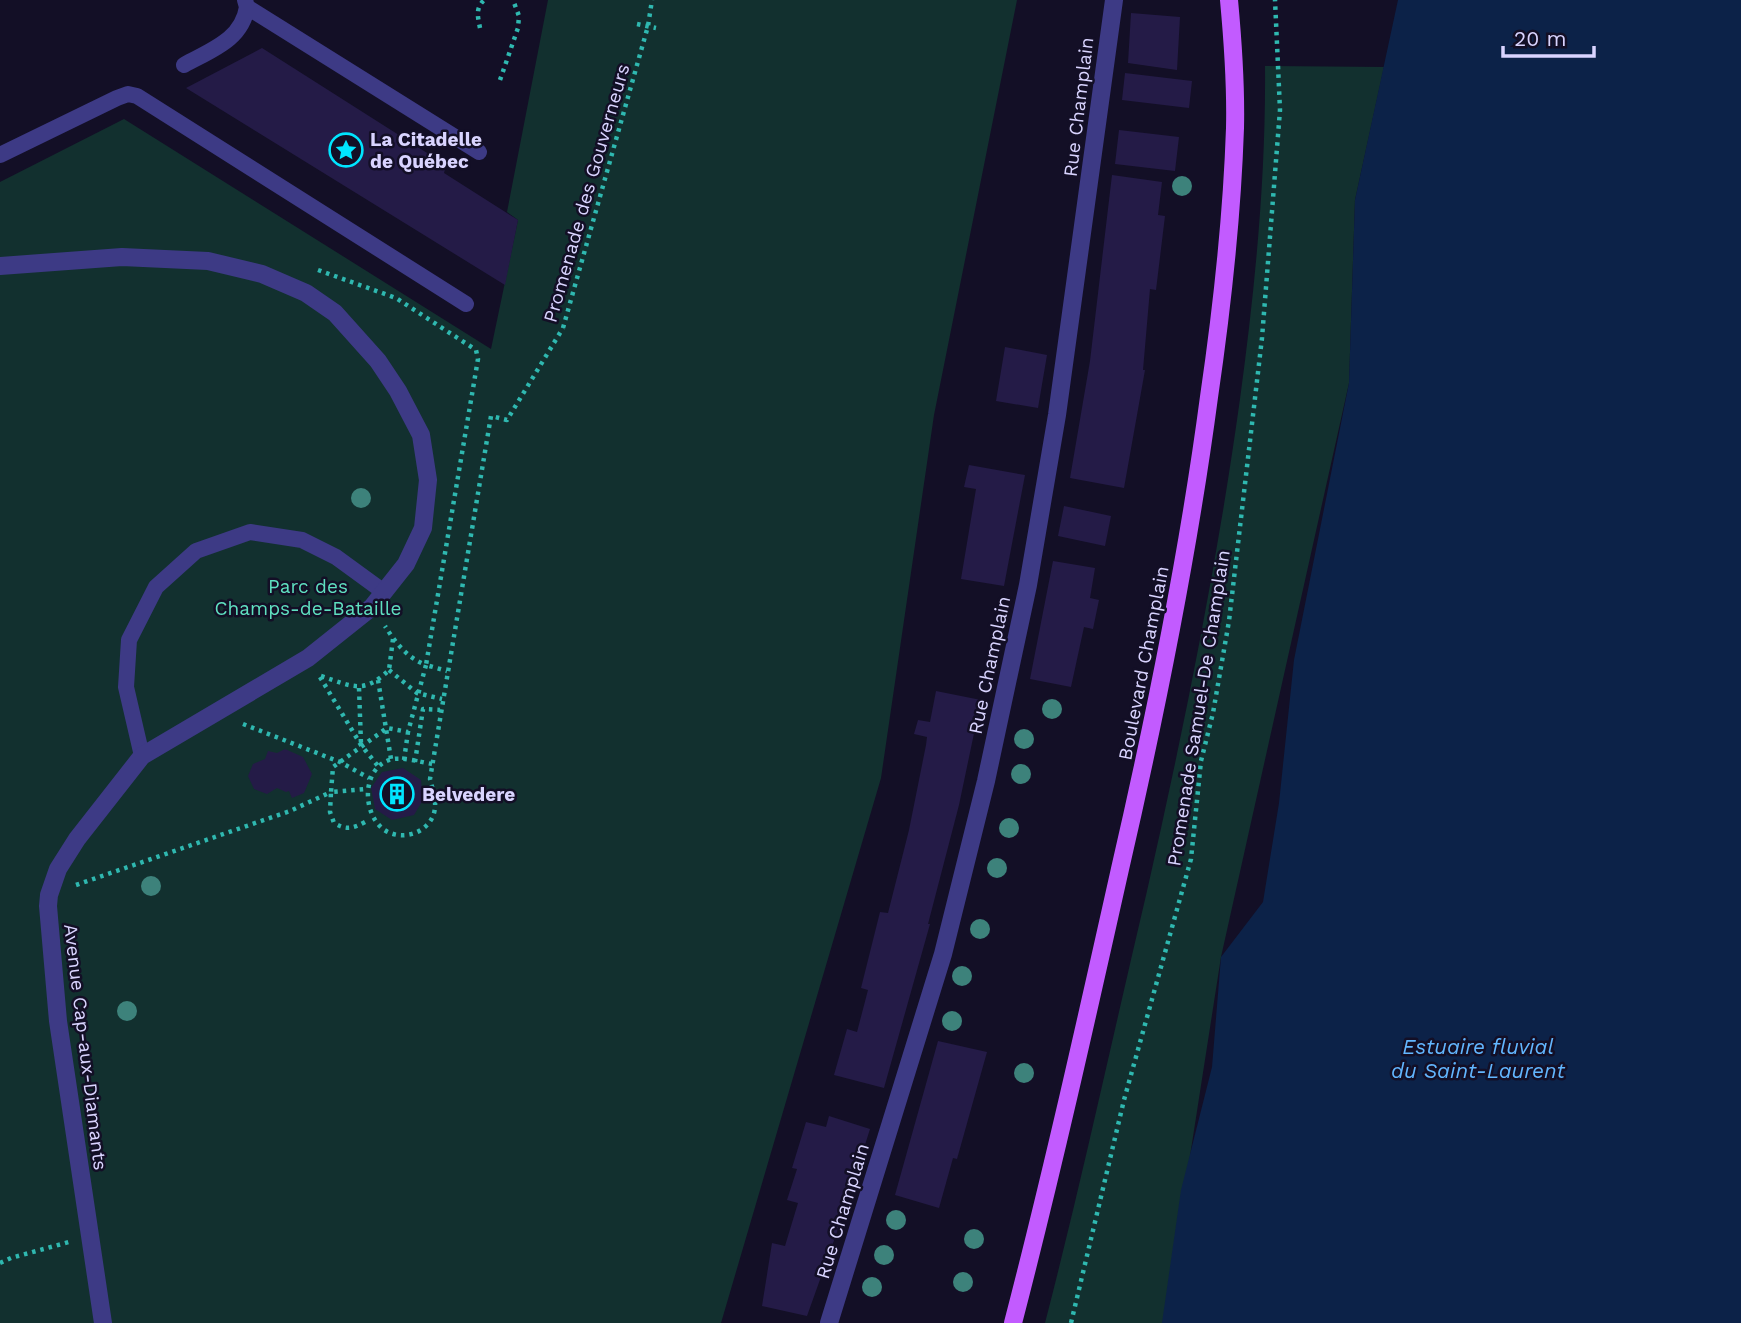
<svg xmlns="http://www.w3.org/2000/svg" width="1741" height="1323" font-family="'Work Sans',sans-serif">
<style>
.green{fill:#12302f}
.water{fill:#0c2248}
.building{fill:#241b47}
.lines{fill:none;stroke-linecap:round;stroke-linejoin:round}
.path{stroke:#2fb8b0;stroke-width:4.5;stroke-dasharray:3.5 5;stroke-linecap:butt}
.service{stroke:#3d3a85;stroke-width:16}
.minor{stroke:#3d3a85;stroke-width:18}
.primary{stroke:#c25bff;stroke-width:18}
.path-bridge{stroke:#2fb8b0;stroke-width:4.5;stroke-dasharray:3.5 5;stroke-linecap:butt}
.tree{fill:#3d827b}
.labels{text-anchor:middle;stroke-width:5;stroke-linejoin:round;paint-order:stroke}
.street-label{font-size:19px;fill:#d9d4ff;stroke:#130f26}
.poi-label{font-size:19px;font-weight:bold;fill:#d9d4ff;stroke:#130f26;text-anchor:start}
.park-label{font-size:19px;fill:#5fe0c0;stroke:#130f26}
.water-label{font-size:21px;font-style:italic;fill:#62b6ff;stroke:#130f26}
</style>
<rect width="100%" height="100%" fill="#130f26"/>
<path class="green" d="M548,0H1017L934,415L881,778L721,1323H0V182L124,119L491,349L518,220L507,212Z
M1265,66L1384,67L1355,200L1349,383L1221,957L1164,1323H1045C1082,1180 1113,1035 1147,891C1184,728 1217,565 1240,399C1255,288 1266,178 1265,66Z"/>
<path class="water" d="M1398,0H1741V1323H1162L1181,1190L1212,1067L1221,957L1263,902L1279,803L1294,660L1349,383L1355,200Z"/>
<path class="building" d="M1131,13L1180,17L1177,70L1128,63Z
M262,48L446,165L444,173L518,220L505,285L186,88Z
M1125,73L1192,81L1189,108L1122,100Z
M1119,130L1179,137L1175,171L1115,164Z
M1112,175L1162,182L1158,215L1165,216L1156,290L1150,289L1143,370H1145L1124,488L1070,478L1090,361Z
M1005,347L1047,355L1038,408L996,401Z
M969,465L1025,475L1004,586L961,579L976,489L964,487Z
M1064,506L1111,516L1105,546L1058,536Z
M1053,561L1095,568L1090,598L1099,600L1093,629L1084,627L1071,687L1030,679Z
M936,691L981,700L959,805L928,924H930L884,1088L834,1075L847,1029L857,1032L868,990L861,988L880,912L888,913L909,830L926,745L927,737L914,734L918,720L930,722Z
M285,749L303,757L312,774L304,793L292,798L289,791L286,792L277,788L267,794L254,789L248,776L253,764L265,759L268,751L277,753Z
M403,768L421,780L423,800L414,815L392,820L375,809L371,788L382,772Z
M938,1041L987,1052L957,1159L953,1158L939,1208L895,1195Z
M829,1116L870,1129L842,1218L807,1316L762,1306L772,1243L785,1246L798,1203L787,1200L797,1169L792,1168L806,1122L826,1127Z"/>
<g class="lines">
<path class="path" d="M637,24L656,28
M480,28C478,17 475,9 484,0
M500,80L518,28L519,16L513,0
M318,270L396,298L476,350L478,359L426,665L447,671
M389,670L417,693L442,699
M321,676C352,686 363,695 389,670L393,639
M320,677L361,745L378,766
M378,680L391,759
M359,688L361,744
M243,724L340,762L369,778
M404,760L408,732
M415,762L423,709L440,710
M432,764C420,762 401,756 389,760C362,770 362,812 383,829C399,841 425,835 433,816C438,804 433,791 430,779L491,416L507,420L563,328
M365,822C352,829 346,830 334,823L330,812L331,792L367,789
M76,885L290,811L331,792L333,767L387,728L408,732L426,665C407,658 395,642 385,626
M0,1263L11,1258L69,1242
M1071,1323L1124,1100L1191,859L1201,761L1213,713L1229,621L1262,338L1280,110L1275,0"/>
<path class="service" d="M245,0L247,7L479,152
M184,65C211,50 242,40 247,7
M0,155L117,98L128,94L137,96L466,304
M142,756L126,687L129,640L156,587L196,551L250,532L302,540L336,557L384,592"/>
<path class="minor" d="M0,266L122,257L208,261L262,274L306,293L335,313L378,361L398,391L421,435L428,480L423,528L406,564L372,607L308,658L142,756L77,839L58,869L49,895L48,906L58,1021L103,1323
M829,1323L943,954L986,781L1028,585L1057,415L1114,0"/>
<path class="primary" d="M1013,1323C1052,1173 1086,1021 1120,869C1156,713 1188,556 1209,397C1222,308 1232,218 1235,128C1236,85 1233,43 1229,0"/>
<path class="path-bridge" d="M563,328L648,26L652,0"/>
</g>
<g class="tree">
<circle cx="1182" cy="186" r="10"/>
<circle cx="361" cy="498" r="10"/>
<circle cx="1052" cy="709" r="10"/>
<circle cx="1024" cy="739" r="10"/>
<circle cx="1021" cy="774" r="10"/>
<circle cx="1009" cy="828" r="10"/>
<circle cx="997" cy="868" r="10"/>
<circle cx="151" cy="886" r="10"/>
<circle cx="980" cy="929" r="10"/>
<circle cx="962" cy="976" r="10"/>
<circle cx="127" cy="1011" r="10"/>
<circle cx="952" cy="1021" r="10"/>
<circle cx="1024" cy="1073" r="10"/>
<circle cx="896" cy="1220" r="10"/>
<circle cx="974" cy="1239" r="10"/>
<circle cx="884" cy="1255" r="10"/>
<circle cx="963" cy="1282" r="10"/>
<circle cx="872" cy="1287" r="10"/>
</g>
<defs>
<symbol id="sight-ring" viewBox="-11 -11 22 22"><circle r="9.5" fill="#130f26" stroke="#00e5ff" stroke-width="1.5"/><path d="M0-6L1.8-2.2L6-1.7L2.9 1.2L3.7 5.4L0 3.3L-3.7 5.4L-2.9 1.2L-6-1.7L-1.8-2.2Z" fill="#00e5ff"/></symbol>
<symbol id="building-ring" viewBox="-11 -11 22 22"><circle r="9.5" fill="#130f26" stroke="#00e5ff" stroke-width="1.5"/><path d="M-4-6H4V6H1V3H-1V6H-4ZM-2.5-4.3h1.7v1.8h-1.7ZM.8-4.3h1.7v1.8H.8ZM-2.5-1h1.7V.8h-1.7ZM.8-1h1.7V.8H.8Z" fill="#00e5ff"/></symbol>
</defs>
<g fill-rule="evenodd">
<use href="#sight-ring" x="327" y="131" width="38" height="38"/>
<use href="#building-ring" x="378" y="775" width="38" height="38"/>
</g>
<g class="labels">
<g class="street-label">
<text transform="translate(1078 107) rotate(-83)" y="7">Rue Champlain</text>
<text transform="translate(586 193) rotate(-74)" y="7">Promenade des Gouverneurs</text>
<text transform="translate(1143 663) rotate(-79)" y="7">Boulevard Champlain</text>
<text transform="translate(989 665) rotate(-78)" y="7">Rue Champlain</text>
<text transform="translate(1198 708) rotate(-81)" y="7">Promenade Samuel-De Champlain</text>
<text transform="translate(86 1047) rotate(83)" y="7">Avenue Cap-aux-Diamants</text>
<text transform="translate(842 1211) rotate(-73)" y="7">Rue Champlain</text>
</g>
<g class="poi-label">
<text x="370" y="146">La Citadelle<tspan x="370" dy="22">de Québec</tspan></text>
<text x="422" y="801">Belvedere</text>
</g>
<g class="park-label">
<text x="308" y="593">Parc des<tspan x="308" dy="22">Champs-de-Bataille</tspan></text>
</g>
<g class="water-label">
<text x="1478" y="1054">Estuaire fluvial<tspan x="1478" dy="24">du Saint-Laurent</tspan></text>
</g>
</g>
<path d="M1503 46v10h91v-10" fill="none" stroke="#d9d4ff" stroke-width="3.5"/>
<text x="1514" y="46" font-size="21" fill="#d9d4ff" stroke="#130f26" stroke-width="5" paint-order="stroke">20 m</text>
</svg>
